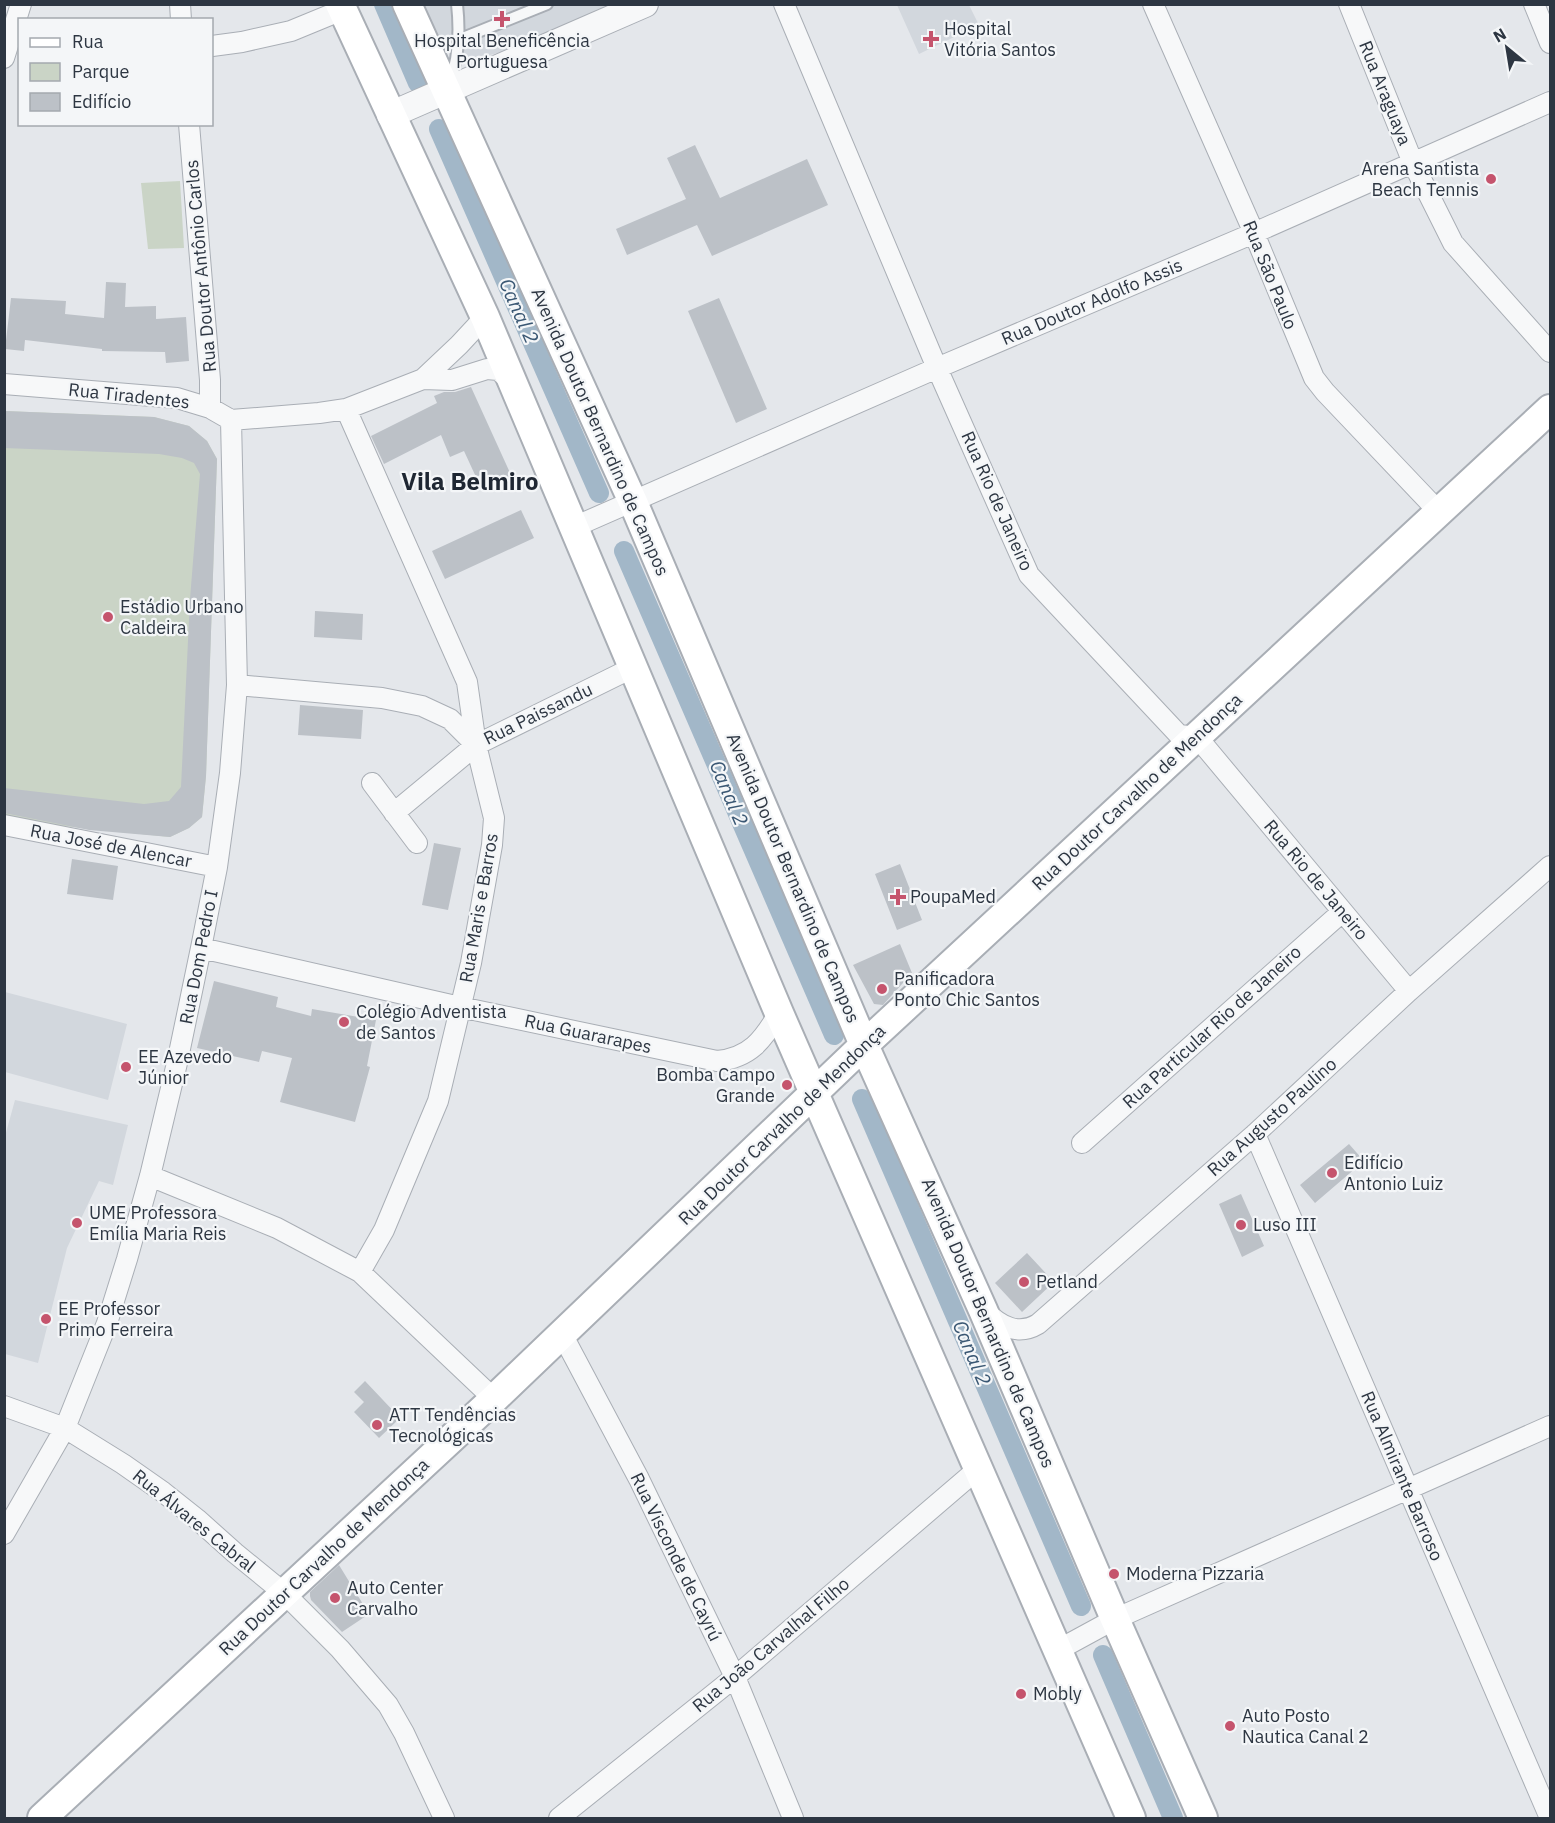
<svg xmlns="http://www.w3.org/2000/svg" width="1555" height="1823" font-family="'IBM Plex Sans',sans-serif">
<style>
.built{fill:#d2d7dd}
.green{fill:#cad4c6}
.lines{fill:none;stroke-linecap:round;stroke-linejoin:round}
.canal{stroke:#a2b7c8;stroke-width:20}
.building{fill:#bcc1c7}
.service-casing{stroke:#a9aeb5;stroke-width:14}
.minor-casing{stroke:#a9aeb5;stroke-width:22}
.tertiary-casing{stroke:#a9aeb5;stroke-width:28}
.secondary-casing{stroke:#a9aeb5;stroke-width:32}
.service{stroke:#f7f8f9;stroke-width:10}
.minor{stroke:#f7f8f9;stroke-width:20}
.tertiary{stroke:#f7f8f9;stroke-width:26}
.secondary{stroke:#fff;stroke-width:28}
.poi-dot{fill:#c5546d;stroke:#f4f6f8;stroke-width:2}
.labels{text-anchor:middle;stroke-width:4.5;stroke-linejoin:round;paint-order:stroke}
.poi-label{font-size:18px;fill:#2d3642;stroke:#f4f6f8;text-anchor:start}
.street-label{font-size:18px;fill:#2d3642;stroke:#f4f6f8}
.water-label{font-size:20px;font-style:italic;fill:#3a5773;stroke:#f4f6f8}
.district-label{font-size:24px;font-weight:bold;fill:#1f2733;stroke:#f4f6f8}
</style>
<rect width="100%" height="100%" fill="#e4e7eb"/>
<path class="built" d="M419,5H611L508,50L483,57H464L446,50L432,34Z
M897,5H969L979,25L919,54Z
M5,992L127,1024L108,1100L5,1072Z
M15,1100L128,1125L113,1185L99,1181L67,1248L38,1363L5,1354L4,1140Z"/>
<path class="green" d="M180,181L184,248L148,249L141,183Z
M5,411L154,417L189,426L207,441L217,459L206,776L202,817L189,828L170,837L5,820Z"/>
<g class="lines">
<path class="canal" d="M384,4L418,83
M439,129L599,493
M624,551L834,1035
M862,1099L1081,1606
M1103,1655L1173,1818"/>
</g>
<path class="building" d="M695,145L720,198L807,159L828,205L712,256L697,225L627,255L616,229L686,199L667,158Z
M106,282L126,283L125,307L156,306V319L186,317L189,361L166,363L165,352L102,351V349L25,340L24,351L5,349L11,298L66,301L65,314L104,318Z
M719,298L767,409L736,423L688,311Z
M471,387L511,475L492,484L486,472L476,477L464,451L450,457L441,435L384,464L371,436L437,403L434,396L444,392H455Z
M4,411L154,417L189,426L207,441L217,459L206,776L202,817L189,828L170,837L89,830L4,813V788L144,804L169,801L181,787L190,599L200,474L194,463L182,458L159,454L4,448Z
M521,510L534,538L445,579L432,551Z
M315,611L363,614L362,640L314,637Z
M300,705L363,710L361,739L298,735Z
M434,843L461,848L448,910L422,905Z
M72,859L118,866L113,900L67,894Z
M900,864L922,920L897,930L875,874Z
M900,944L912,973L883,1005L874,1004L853,965Z
M214,981L278,997L276,1007L311,1016L312,1009L376,1020L367,1066L370,1067L355,1122L280,1102L292,1058L262,1051L259,1062L197,1048Z
M1349,1144L1364,1161L1315,1203L1300,1185Z
M1241,1194L1264,1246L1242,1257L1219,1204Z
M1027,1253L1054,1282L1022,1312L995,1283Z
M365,1381L400,1418L379,1438L354,1412L364,1402L354,1392Z
M339,1565L369,1614L342,1632L311,1600L310,1596V1592Z"/>
<g class="lines">
<defs>
<path id="service" d="M458,40L547,4
M449,84C459,59 460,31 457,4"/>
<path id="minor" d="M180,4L181,20
M784,4L937,368L1029,575L1179,735L1197,737L1409,991
M1153,4L1254,233L1314,378L1325,392L1439,512
M1349,4L1413,163L1453,243L1550,352
M1534,4L1550,43
M212,46L242,42L291,31L342,10
M4,58L21,4
M189,124L210,380V408
M423,379L459,345L485,317
M4,384L177,398L210,408L231,420L319,413L346,409L423,379L452,380L487,369L498,370L512,382
M346,409L467,682L476,745L494,818L492,845L471,963L438,1101L384,1230L360,1272
M574,527L937,368L1254,233L1550,102
M237,685L382,698L422,706L450,719L476,745L634,667
M372,783L417,843
M394,813L476,745
M4,825L217,867
M201,948L460,1007L717,1061C750,1058 763,1040 779,1013
M1255,1134L1550,1818
M1082,1143L1342,912
M150,1176L277,1228L360,1272L494,1399
M985,1311C1000,1326 1018,1336 1038,1324L1255,1134L1409,991L1550,866
M562,1334L639,1479L735,1677L793,1818
M4,1406L65,1428L123,1464L163,1492L197,1519L235,1553L284,1593L340,1649L388,1705L404,1733L444,1818
M4,1534L65,1428L107,1323L127,1259L150,1176L177,1063L201,948L217,867L230,773L237,685L231,420
M1058,1650L1115,1619L1550,1426
M559,1818L735,1677L979,1468"/>
<path id="tertiary" d="M390,115L645,4"/>
<path id="secondary" d="M340,4L485,317L779,1013L1131,1818
M407,4L633,502L864,1045L983,1310L1115,1619L1203,1818
M42,1818L494,1399L864,1045L1550,409"/>
</defs>
<use href="#service" class="service-casing"/>
<use href="#minor" class="minor-casing"/>
<use href="#tertiary" class="tertiary-casing"/>
<use href="#secondary" class="secondary-casing"/>
<use href="#service" class="service"/>
<use href="#minor" class="minor"/>
<use href="#tertiary" class="tertiary"/>
<use href="#secondary" class="secondary"/>
</g>
<g class="poi-dot">
<path d="M499 10h6v6h6v6h-6v6h-6v-6h-6v-6h6z"/>
<path d="M928 30h6v6h6v6h-6v6h-6v-6h-6v-6h6z"/>
<circle cx="1491" cy="179" r="6"/>
<circle cx="108" cy="617" r="6"/>
<path d="M895 888h6v6h6v6h-6v6h-6v-6h-6v-6h6z"/>
<circle cx="882" cy="989" r="6"/>
<circle cx="344" cy="1022" r="6"/>
<circle cx="126" cy="1067" r="6"/>
<circle cx="787" cy="1085" r="6"/>
<circle cx="1332" cy="1173" r="6"/>
<circle cx="77" cy="1223" r="6"/>
<circle cx="1241" cy="1225" r="6"/>
<circle cx="1024" cy="1282" r="6"/>
<circle cx="46" cy="1319" r="6"/>
<circle cx="377" cy="1425" r="6"/>
<circle cx="1114" cy="1574" r="6"/>
<circle cx="335" cy="1598" r="6"/>
<circle cx="1021" cy="1694" r="6"/>
<circle cx="1230" cy="1726" r="6"/>
</g>
<g class="labels">
<g class="poi-label">
<text x="944" y="35">Hospital<tspan x="944" dy="21">Vitória Santos</tspan></text>
<text x="502" y="47" text-anchor="middle">Hospital Beneficência<tspan x="502" dy="21">Portuguesa</tspan></text>
<text x="1479" y="175" text-anchor="end">Arena Santista<tspan x="1479" dy="21">Beach Tennis</tspan></text>
<text x="120" y="613">Estádio Urbano<tspan x="120" dy="21">Caldeira</tspan></text>
<text x="910" y="903">PoupaMed</text>
<text x="894" y="985">Panificadora<tspan x="894" dy="21">Ponto Chic Santos</tspan></text>
<text x="356" y="1018">Colégio Adventista<tspan x="356" dy="21">de Santos</tspan></text>
<text x="138" y="1063">EE Azevedo<tspan x="138" dy="21">Júnior</tspan></text>
<text x="775" y="1081" text-anchor="end">Bomba Campo<tspan x="775" dy="21">Grande</tspan></text>
<text x="1344" y="1169">Edifício<tspan x="1344" dy="21">Antonio Luiz</tspan></text>
<text x="89" y="1219">UME Professora<tspan x="89" dy="21">Emília Maria Reis</tspan></text>
<text x="1253" y="1231">Luso III</text>
<text x="1036" y="1288">Petland</text>
<text x="58" y="1315">EE Professor<tspan x="58" dy="21">Primo Ferreira</tspan></text>
<text x="389" y="1421">ATT Tendências<tspan x="389" dy="21">Tecnológicas</tspan></text>
<text x="1126" y="1580">Moderna Pizzaria</text>
<text x="347" y="1594">Auto Center<tspan x="347" dy="21">Carvalho</tspan></text>
<text x="1033" y="1700">Mobly</text>
<text x="1242" y="1722">Auto Posto<tspan x="1242" dy="21">Nautica Canal 2</tspan></text>
</g>
<g class="street-label">
<text transform="translate(1385 93) rotate(68)" y="6">Rua Araguaya</text>
<text transform="translate(201 266) rotate(-95)" y="6">Rua Doutor Antônio Carlos</text>
<text transform="translate(1270 275) rotate(68)" y="6">Rua São Paulo</text>
<text transform="translate(1092 302) rotate(-23)" y="6">Rua Doutor Adolfo Assis</text>
<text transform="translate(129 396) rotate(6)" y="6">Rua Tiradentes</text>
<text transform="translate(600 432) rotate(66)" y="6">Avenida Doutor Bernardino de Campos</text>
<text transform="translate(997 501) rotate(66)" y="6">Rua Rio de Janeiro</text>
<text transform="translate(538 714) rotate(-26)" y="6">Rua Paissandu</text>
<text transform="translate(1137 792) rotate(-43)" y="6">Rua Doutor Carvalho de Mendonça</text>
<text transform="translate(111 846) rotate(11)" y="6">Rua José de Alencar</text>
<text transform="translate(793 878) rotate(67)" y="6">Avenida Doutor Bernardino de Campos</text>
<text transform="translate(1316 880) rotate(50)" y="6">Rua Rio de Janeiro</text>
<text transform="translate(479 908) rotate(-80)" y="6">Rua Maris e Barros</text>
<text transform="translate(199 957) rotate(-79)" y="6">Rua Dom Pedro I</text>
<text transform="translate(1212 1027) rotate(-42)" y="6">Rua Particular Rio de Janeiro</text>
<text transform="translate(588 1034) rotate(12)" y="6">Rua Guararapes</text>
<text transform="translate(1272 1117) rotate(-42)" y="6">Rua Augusto Paulino</text>
<text transform="translate(782 1125) rotate(-44)" y="6">Rua Doutor Carvalho de Mendonça</text>
<text transform="translate(988 1323) rotate(67)" y="6">Avenida Doutor Bernardino de Campos</text>
<text transform="translate(1402 1476) rotate(67)" y="6">Rua Almirante Barroso</text>
<text transform="translate(194 1521) rotate(39)" y="6">Rua Álvares Cabral</text>
<text transform="translate(324 1557) rotate(-43)" y="6">Rua Doutor Carvalho de Mendonça</text>
<text transform="translate(676 1557) rotate(64)" y="6">Rua Visconde de Cayrú</text>
<text transform="translate(771 1645) rotate(-40)" y="6">Rua João Carvalhal Filho</text>
</g>
<g class="water-label">
<text transform="translate(519 311) rotate(66)" y="7">Canal 2</text>
<text transform="translate(729 793) rotate(67)" y="7">Canal 2</text>
<text transform="translate(972 1353) rotate(67)" y="7">Canal 2</text>
</g>
<g class="district-label">
<text x="470" y="490">Vila Belmiro</text>
</g>
</g>
<rect width="1555" height="1823" fill="none" stroke="#2d3642" stroke-width="12"/>
<rect x="18" y="18" width="195" height="108" fill="#f4f6f8" stroke="#a4a9af" stroke-width="1.5"/>
<rect x="30" y="38" width="30" height="9" fill="#ffffff" stroke="#a4a9af" stroke-width="1.5"/>
<text x="72" y="48" font-size="18" fill="#2d3642">Rua</text>
<rect x="30" y="63" width="30" height="18" fill="#cad4c6" stroke="#a4a9af" stroke-width="1.5"/>
<text x="72" y="78" font-size="18" fill="#2d3642">Parque</text>
<rect x="30" y="93" width="30" height="18" fill="#bcc1c7" stroke="#a4a9af" stroke-width="1.5"/>
<text x="72" y="108" font-size="18" fill="#2d3642">Edifício</text>
<g transform="translate(1507 48) rotate(330)" stroke="#f4f6f8" stroke-width="4.5" paint-order="stroke">
<path d="M0-4.5L10 22L0 15L-10 22Z" fill="#2d3642"/>
<text y="-9" font-size="16" font-weight="bold" text-anchor="middle" fill="#2d3642">N</text>
</g>
</svg>
